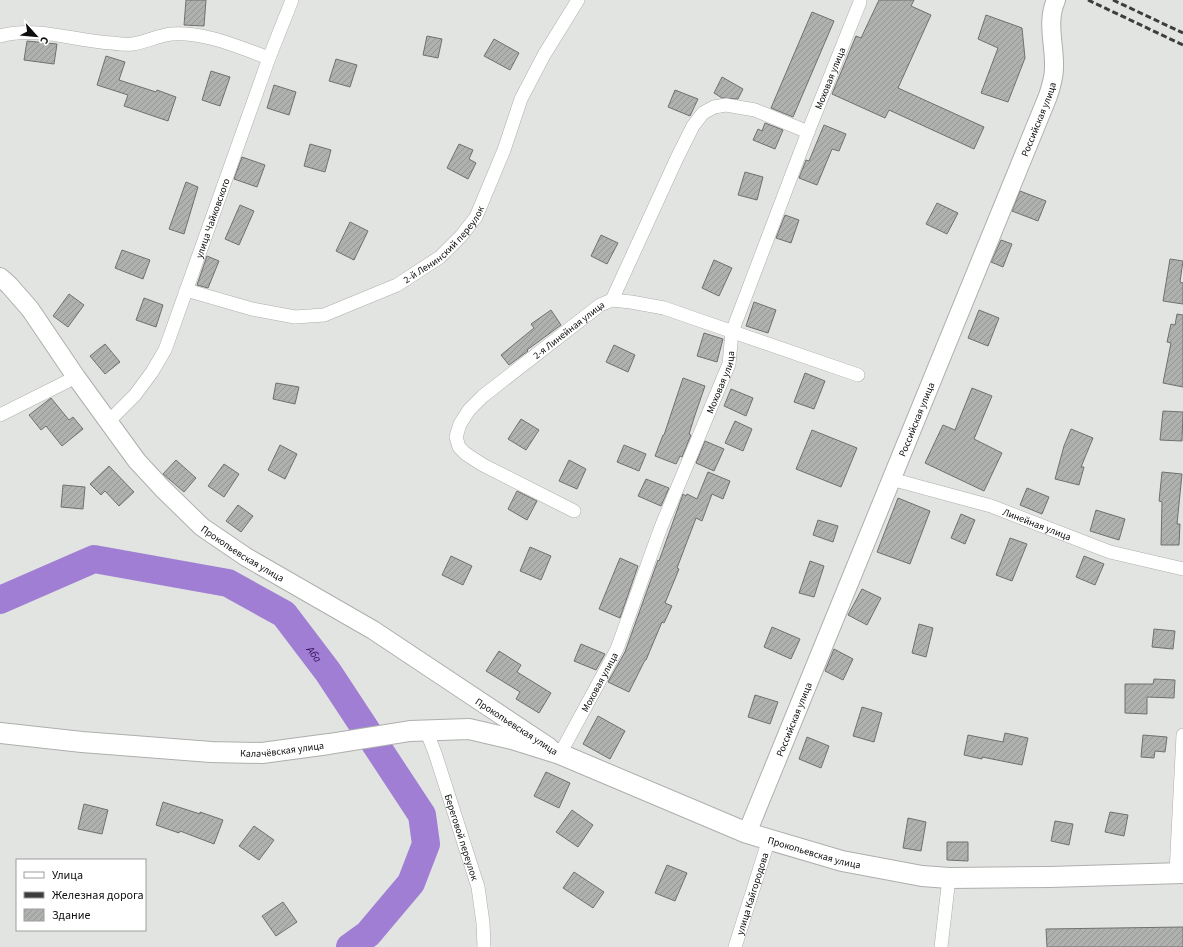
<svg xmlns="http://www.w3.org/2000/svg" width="1183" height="947" font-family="'Source Sans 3',sans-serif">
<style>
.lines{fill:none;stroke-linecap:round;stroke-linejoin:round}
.river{stroke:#a07ed3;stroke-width:28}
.building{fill:url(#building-hatch);stroke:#70716f}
.minor-casing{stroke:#adafac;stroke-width:14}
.secondary-casing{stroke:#adafac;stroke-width:20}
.primary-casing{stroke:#adafac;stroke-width:22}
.minor{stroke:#fff;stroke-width:13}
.secondary{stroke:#fff;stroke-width:18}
.primary{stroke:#fff;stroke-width:20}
.rail{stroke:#3c3d3c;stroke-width:3;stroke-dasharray:6 3;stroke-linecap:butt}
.labels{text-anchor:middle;stroke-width:4;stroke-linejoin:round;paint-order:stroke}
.street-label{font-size:10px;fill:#0c0d0c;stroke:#fff}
.water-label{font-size:11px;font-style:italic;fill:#38125e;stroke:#fff}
</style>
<defs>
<pattern id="building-hatch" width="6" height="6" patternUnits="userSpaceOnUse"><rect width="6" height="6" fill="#afb1ae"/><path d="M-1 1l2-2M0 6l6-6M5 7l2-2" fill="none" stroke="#959794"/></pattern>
</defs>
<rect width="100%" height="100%" fill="#e2e4e1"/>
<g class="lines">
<path class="river" id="s1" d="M0,600L94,559L228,583L284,614L328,672L422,815L426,844L411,883L368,934L350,947"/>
</g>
<path class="building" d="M186,0H206L204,26L184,25Z
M879,0H914L911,6L931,15L898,88L984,127L974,149L889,110L885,118L832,94L856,36L861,38Z
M812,12L834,21L793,117L771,108Z
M986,15L1022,28L1025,58L1008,102L981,93L998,48L978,39Z
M427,36L442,39L438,58L423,55Z
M494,39L519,53L510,70L484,56Z
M27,41L57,44L54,64L24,60Z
M106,56L125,62L119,80L156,92L157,90L176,97L168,121L124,106L128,95L97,85Z
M336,59L357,65L350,87L329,81Z
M211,71L230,77L220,106L202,100Z
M722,77L743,89L738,99L722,98L714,93Z
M274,85L296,92L289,115L267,108Z
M675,90L698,99L690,116L668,107Z
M765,123L783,130L775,149L753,140L758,129L762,131Z
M824,125L846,134L839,151L832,149L817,185L799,178L806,160L809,161Z
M310,144L331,150L325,172L304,166Z
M459,144L473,150L469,159L476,163L468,179L447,168Z
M242,157L265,165L257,187L234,179Z
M745,172L763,177L757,200L738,195Z
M186,182L198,187L184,234L169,229Z
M1020,191L1046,201L1038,221L1012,211Z
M937,203L958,213L947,234L926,224Z
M240,205L254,211L239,245L225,239Z
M785,215L799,220L791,243L776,238Z
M350,222L368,231L354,260L336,251Z
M601,235L618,243L607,264L591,256Z
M1001,240L1012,244L1003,267L991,262Z
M122,250L150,260L143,279L115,268Z
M207,256L219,261L208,288L197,285Z
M1170,259L1183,261L1180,282L1183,283V304L1163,301Z
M714,260L732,268L719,296L702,288Z
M69,294L84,305L68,327L53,316Z
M144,298L163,305L156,327L136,320Z
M754,302L776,310L768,333L746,326Z
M551,310L561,325L527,350L528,351L509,365L501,355L534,328L531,324Z
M979,310L999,318L988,346L968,338Z
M1177,314L1183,315V387L1163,383L1171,343L1167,342L1171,324L1175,325Z
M704,333L723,339L717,362L697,356Z
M105,344L120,362L105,374L90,356Z
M614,345L635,355L628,372L606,362Z
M805,373L825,381L814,409L794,402Z
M683,378L705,386L695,415L689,434L691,435L682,457L680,456L676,464L655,456L663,435H664Z
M276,383L299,387L295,404L273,399Z
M972,388L992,396L974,439L1002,453L984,491L925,463L943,425L955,430Z
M731,389L753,398L746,416L724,406Z
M51,398L69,420L73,417L83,429L62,446L46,426L41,430L29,415Z
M1163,411L1183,412L1182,441L1160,440Z
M521,419L539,430L526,450L508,439Z
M735,421L752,429L743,451L725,443Z
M1071,429L1093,438L1081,467H1084L1079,485L1055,479L1064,446Z
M812,430L857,448L841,487L796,469Z
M705,441L724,449L714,471L696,463Z
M280,445L297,454L285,479L268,470Z
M624,445L646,454L639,471L617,462Z
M176,460L196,478L184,492L163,474Z
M569,460L586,469L577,489L559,481Z
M224,464L239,474L224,497L208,486Z
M109,466L134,492L119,506L105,491L101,495L90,484Z
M708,472L730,481L723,499L712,494L702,521L696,518L677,568L679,569L665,603L672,606L664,623L662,622L646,660H645L629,692L608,682L625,652L658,560L659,561L683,494L686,496L687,494L697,499Z
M1162,472L1182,474L1177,524H1180L1179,545H1161L1162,502L1159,501Z
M646,479L669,488L661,506L638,496Z
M63,485L85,487L83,509L61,507Z
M1027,488L1049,497L1042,514L1020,505Z
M517,491L537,501L527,520L508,509Z
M898,498L930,511L910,564L877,552Z
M238,505L253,516L241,532L226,521Z
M1096,510L1125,519L1119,540L1090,531Z
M961,514L975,520L965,544L951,538Z
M818,520L838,526L833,542L813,535Z
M1010,538L1027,544L1012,581L996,575Z
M530,547L551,556L541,580L520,571Z
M451,556L472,566L463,585L442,575Z
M1084,556L1104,564L1095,585L1076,577Z
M620,558L638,566L620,618L599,609Z
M810,561L824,566L814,597L799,593Z
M862,589L881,598L867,625L848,615Z
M919,624L933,628L926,657L912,653Z
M772,627L800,639L791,659L764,647Z
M1154,629L1175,631L1173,649L1152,647Z
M581,644L605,654L596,670L574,661Z
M834,649L853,659L843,680L825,671Z
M499,651L521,665L517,672L551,693L539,713L516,699L520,692L486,671Z
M1154,679L1175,680L1174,698L1147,697V714L1125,713V684H1153Z
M755,695L778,702L770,724L748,717Z
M862,707L882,713L874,742L853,736Z
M598,716L625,731L610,759L583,744Z
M1005,733L1028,738L1022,765L982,757V759L964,755L968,735L1003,742Z
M1143,735L1167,737L1165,752L1155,751L1154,758L1141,757Z
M807,737L829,746L821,768L799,759Z
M546,772L570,783L559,808L534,796Z
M163,802L200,814V812L223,820L214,844L180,831L179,833L156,825Z
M84,804L108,810L102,834L78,829Z
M572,810L593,825L578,847L556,832Z
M1110,812L1128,815L1124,836L1105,832Z
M908,818L926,822L921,851L903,848Z
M1055,821L1073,824L1069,845L1051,841Z
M254,826L274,840L259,860L239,846Z
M947,842H968V861L947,860Z
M667,865L687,873L675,901L655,893Z
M574,872L604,892L593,908L563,888Z
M283,902L297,922L276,936L262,916Z
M1183,927V947H1047L1046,929Z"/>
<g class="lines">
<defs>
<g id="minor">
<path d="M0,36C39,26 74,41 112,43C119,44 127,45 133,44C146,42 159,35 172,34C206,32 238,47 269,58"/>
<path id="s2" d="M186,290L252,309L295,317L324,315L397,285L440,257L461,236L476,217L504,150L521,99L544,55L578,0"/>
<path d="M612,300L677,158L693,126L703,113L714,107L726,105L755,110L808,132"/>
<path d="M0,415L76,377"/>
<path id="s3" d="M109,421L135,395L152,372L165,350L269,58L292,0"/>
<path id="s4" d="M891,479L991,506L1110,552L1183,569"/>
<path id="s5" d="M574,511L483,465L466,454L459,447L456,437L460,424L469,410L483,396L600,305L612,300L631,302L664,308L858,375"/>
<path id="s6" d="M426,730L435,753L478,887L483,923L484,947"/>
<path id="s7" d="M560,754L617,649L661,527L729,364L732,332L808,132L860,2"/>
<path d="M1176,873L1183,735"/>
<path id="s8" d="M735,947L769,839"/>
<path d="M941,947L949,878"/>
</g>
<g id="secondary">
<path id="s9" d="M0,277L9,285L30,309L76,377L137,461L163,489L202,527L246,557L373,630L549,747"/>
<path id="s10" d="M747,833L1048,96C1051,87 1054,78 1054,68C1055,46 1046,22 1056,0"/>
</g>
<g id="primary">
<path id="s11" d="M0,733L82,742L211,752L262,753L329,744L410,731L469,729L512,739L560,754L747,833L842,861L922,876L949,878L1050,877L1183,873"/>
</g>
</defs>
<use href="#minor" class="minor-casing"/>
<use href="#secondary" class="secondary-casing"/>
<use href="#primary" class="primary-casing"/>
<use href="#minor" class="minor"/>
<use href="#secondary" class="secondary"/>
<use href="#primary" class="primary"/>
<path class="rail" d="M1088,0L1183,45
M1113,0L1183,33"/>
</g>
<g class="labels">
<g class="street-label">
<text dy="4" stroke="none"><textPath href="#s7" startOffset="730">Моховая улица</textPath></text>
<text dy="4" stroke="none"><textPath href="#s10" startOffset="771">Российская улица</textPath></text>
<text dy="4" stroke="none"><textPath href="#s3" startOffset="231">улица Чайковского</textPath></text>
<text dy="4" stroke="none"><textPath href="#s2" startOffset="283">2-й Ленинский переулок</textPath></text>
<text dy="4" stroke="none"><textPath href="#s5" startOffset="301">2-я Линейная улица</textPath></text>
<text dy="4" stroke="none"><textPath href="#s7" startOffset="406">Моховая улица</textPath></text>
<text dy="4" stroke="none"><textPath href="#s10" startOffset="447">Российская улица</textPath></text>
<text dy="4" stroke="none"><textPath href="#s4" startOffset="153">Линейная улица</textPath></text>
<text dy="4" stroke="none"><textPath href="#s9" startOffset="371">Прокопьевская улица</textPath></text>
<text dy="4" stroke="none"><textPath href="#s7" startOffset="82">Моховая улица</textPath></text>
<text dy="4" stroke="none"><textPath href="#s10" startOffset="123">Российская улица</textPath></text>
<text transform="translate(517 726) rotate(33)" y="4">Прокопьевская улица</text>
<text dy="4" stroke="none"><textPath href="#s11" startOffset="283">Калачёвская улица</textPath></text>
<text dy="4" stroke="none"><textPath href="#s6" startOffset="113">Береговой переулок</textPath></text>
<text dy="4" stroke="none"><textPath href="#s11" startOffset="839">Прокопьевская улица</textPath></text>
<text dy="4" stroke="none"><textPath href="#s8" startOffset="56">улица Кайгородова</textPath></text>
</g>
<g class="water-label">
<text dy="4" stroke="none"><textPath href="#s1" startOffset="353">Аба</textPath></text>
</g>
</g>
<rect x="16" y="859" width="130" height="72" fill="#ffffff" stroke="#9e9e9e"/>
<rect x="24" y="872" width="20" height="6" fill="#ffffff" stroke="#9e9e9e"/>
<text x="52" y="879" font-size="12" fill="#0c0d0c">Улица</text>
<rect x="24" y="892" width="20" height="6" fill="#3c3d3c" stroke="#9e9e9e"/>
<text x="52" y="899" font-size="12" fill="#0c0d0c">Железная дорога</text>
<rect x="24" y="909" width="20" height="12" fill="url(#building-hatch)" stroke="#9e9e9e"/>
<text x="52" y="919" font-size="12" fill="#0c0d0c">Здание</text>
<g transform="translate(36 36) rotate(117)" stroke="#ffffff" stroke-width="3" paint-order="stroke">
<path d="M0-3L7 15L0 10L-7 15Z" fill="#0c0d0c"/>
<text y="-6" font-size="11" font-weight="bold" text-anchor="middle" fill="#0c0d0c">С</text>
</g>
</svg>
